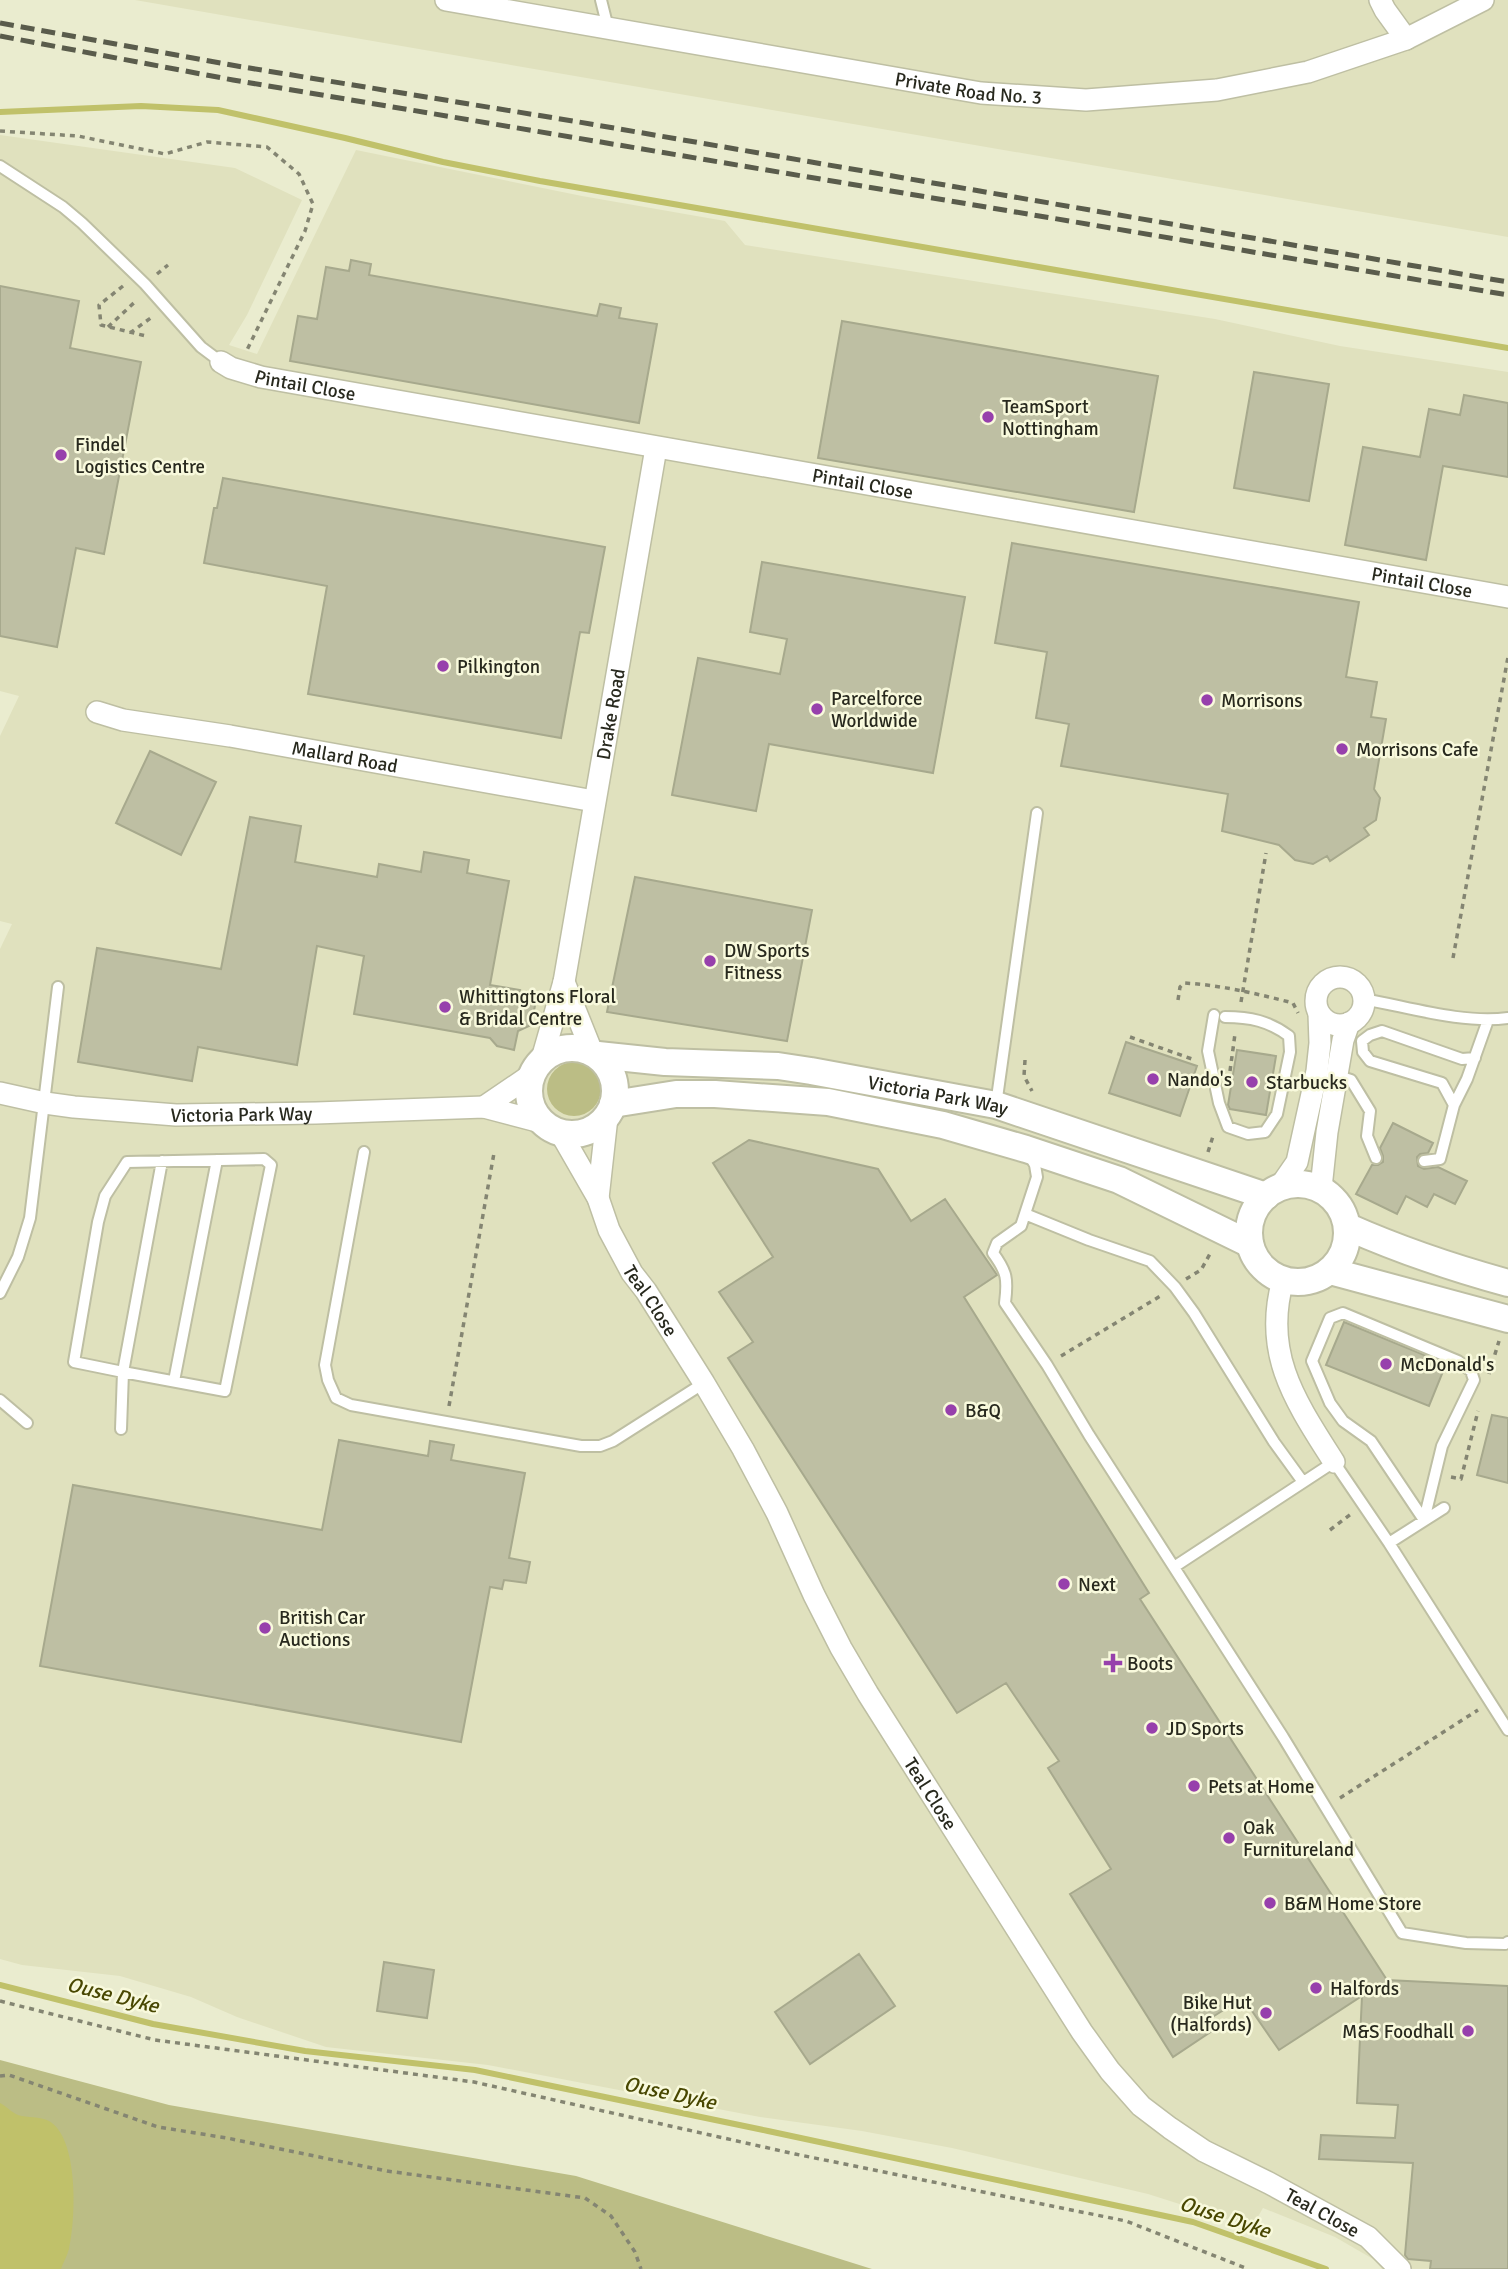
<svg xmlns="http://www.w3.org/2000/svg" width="1508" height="2269" font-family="Signika,sans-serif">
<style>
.built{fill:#e0e1be}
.green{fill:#bbbd85}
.water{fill:#c0c16a}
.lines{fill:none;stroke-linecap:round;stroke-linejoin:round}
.stream{stroke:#c0c16a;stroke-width:6}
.building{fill:#bebfa3;stroke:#a7a98d;stroke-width:2}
.service-casing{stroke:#bebfa3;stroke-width:14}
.minor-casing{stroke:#bebfa3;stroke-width:24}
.tertiary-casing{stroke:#bebfa3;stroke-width:30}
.path{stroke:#848572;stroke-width:3.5;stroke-dasharray:5 5;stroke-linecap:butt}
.service{stroke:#fff;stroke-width:10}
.minor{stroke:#fff;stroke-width:21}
.tertiary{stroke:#fff;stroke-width:26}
.rail{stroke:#5a5c4c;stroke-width:5;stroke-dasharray:14 7;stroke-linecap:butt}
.poi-dot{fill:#9740ac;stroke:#f8f9dc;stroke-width:2.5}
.labels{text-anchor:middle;stroke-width:5;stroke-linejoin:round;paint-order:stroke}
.street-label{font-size:19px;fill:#28291e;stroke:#f8f9dc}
.poi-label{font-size:19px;fill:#28291e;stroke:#f8f9dc;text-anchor:start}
.water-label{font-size:21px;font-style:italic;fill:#484701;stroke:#f8f9dc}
</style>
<rect width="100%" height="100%" fill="#eaeccf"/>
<path class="built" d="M135,0H1508V237Z
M0,135L235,168L302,200L247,315L229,345L257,354L356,150L582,196L725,221L745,245L1215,319L1340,346L1508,372V2269H1382L1373,2259L1335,2237L1263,2208L1252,2227L1148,2194L952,2148L862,2131L760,2117L488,2065L326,2047L237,2017L191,1997L120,1976L22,1965L0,1959V949L12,924L0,921V736L19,696L0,691Z"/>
<path class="green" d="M547 1089a27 27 0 1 1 54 0a27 27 0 1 1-54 0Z
M0,2060L169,2105L576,2176L872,2269H0Z"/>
<path class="water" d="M0,2103C6,2106 11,2112 18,2115C27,2118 40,2116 49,2121C79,2138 76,2219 69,2249C67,2256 63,2263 61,2269H0Z"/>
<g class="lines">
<path class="stream" d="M0,112L141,106L218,110L345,138L443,162L540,181L1508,348
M0,1985L153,2024L305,2051L475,2070L768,2131L1193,2222L1326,2269"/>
</g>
<path class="building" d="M351,260L371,264L369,275L597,316L600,304L621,308L619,318L657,324L639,423L290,361L298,316L317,319L326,267L349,271Z
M0,286L79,301L70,348L141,362L104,554L76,548L57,647L0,636Z
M842,321L1158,376L1134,512L818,458Z
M1254,372L1329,384L1309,501L1234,488Z
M1464,395L1508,403V477L1443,466L1426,560L1345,545L1363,447L1420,457L1429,409L1460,415Z
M223,478L605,547L589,633L580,632L561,738L308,694L327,586L204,563L214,508H217Z
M1012,543L1359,602L1346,677L1377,682L1371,717L1386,719L1374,789L1380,798L1376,820L1364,828L1369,835L1330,861L1327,856L1313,864L1295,860L1279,845L1222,831L1228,794L1061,766L1069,724L1036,718L1047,652L995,643Z
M762,562L965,597L933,773L769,744L756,811L672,795L698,658L780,674L787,639L750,632Z
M150,751L216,782L181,855L116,823Z
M250,817L301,826L295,862L377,877L379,864L421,872L424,852L469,860L467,873L509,881L490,985L520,990L519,993L537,996L531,1025L518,1031L514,1050L497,1046L490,1038L354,1014L364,956L317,946L297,1065L198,1047L192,1081L78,1062L97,948L221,969Z
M635,877L812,910L787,1041L607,1012Z
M1126,1042L1197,1066L1180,1116L1109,1093Z
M1237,1050L1276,1056L1266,1115L1230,1109L1228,1105Z
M1393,1123L1433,1143L1428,1153L1420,1154L1417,1157L1418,1166L1424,1169L1438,1167L1467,1181L1455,1204L1434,1194L1427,1207L1406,1196L1397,1214L1356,1194L1372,1165H1378L1383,1162V1156L1380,1148Z
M749,1140L878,1169L911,1221L945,1199L997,1275L964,1297L1149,1593L1140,1599L1387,1980L1508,1986V2269H1430L1431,2261L1408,2259L1405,2255L1413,2163L1319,2159L1321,2135L1395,2138L1398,2105L1357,2103L1362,1996L1279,2050L1243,1998L1206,2021L1212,2031L1173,2057L1070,1894L1111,1869L1048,1768L1059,1761L1006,1683L957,1713L728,1358L753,1342L719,1292L773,1257L713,1163Z
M1344,1322L1446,1364L1429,1406L1326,1365Z
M1492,1415L1508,1418V1483L1477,1475Z
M339,1440L428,1456L430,1441L454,1445L451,1460L525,1473L509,1558L530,1562L526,1583L504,1580L502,1589L490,1587L461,1742L40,1666L73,1485L322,1530Z
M859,1954L895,2006L810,2064L775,2012Z
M384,1962L434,1970L427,2018L377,2011Z"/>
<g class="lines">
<defs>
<path id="service" d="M601,0L608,28
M0,166L63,207L82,223L145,284L201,347L221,362
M1363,999C1409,1007 1462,1024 1508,1018
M1214,1015L1208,1051L1219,1103L1228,1127L1248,1134L1265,1132L1277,1114L1290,1052L1289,1036C1269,1021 1250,1017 1225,1017
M1338,1076L1351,1080L1370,1111L1367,1136L1376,1158
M996,1105L1037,813
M1454,1105L1442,1083L1370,1061L1363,1052L1362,1041L1370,1035L1382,1031L1462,1059L1475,1058
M364,1152L325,1365L328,1380L336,1398L351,1405L581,1446H600L613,1441L704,1383
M1029,1154L1035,1165L1037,1177L1021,1226L997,1243L993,1253C1007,1272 1008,1279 1005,1303L1047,1365L1089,1435L1283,1737L1402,1933L1466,1943L1505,1944L1508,1942
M1424,1161L1440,1159L1454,1105L1467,1079L1488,1020
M1025,1214L1089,1240L1150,1261L1175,1287L1194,1313L1274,1442L1303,1482
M0,1293L18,1257L30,1218L58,987
M1343,1313L1458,1361L1471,1371L1474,1380L1442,1446L1424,1520L1371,1441L1343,1421L1330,1403L1312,1361L1330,1318Z
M174,1381L217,1160
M0,1400L27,1423
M121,1429L123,1372L74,1362L98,1222L105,1196L127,1162L264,1159L271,1165L225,1391L123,1372L162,1161
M1389,1543L1444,1508
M1174,1567L1334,1462L1389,1543L1508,1730"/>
<g id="minor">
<path id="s1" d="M446,0L981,93L1086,100L1217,90L1308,72L1406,39L1483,0"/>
<path d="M1380,0L1385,10L1406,39"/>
<path id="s2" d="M221,362L231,368L261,377L1508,597"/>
<path id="s3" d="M97,712L123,720L230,736L594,801"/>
<circle cx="1340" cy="1001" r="24"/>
<path d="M564,982L592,1052"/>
<path id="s4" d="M542,1059L564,982L656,448"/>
<path id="s5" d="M0,1093L45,1103L74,1107L176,1115L316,1113L484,1107L541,1122"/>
<path d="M484,1107L531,1075"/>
<path id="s6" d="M560,1132L598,1198L609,1230L632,1273L646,1291L704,1383L743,1449L777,1513L814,1595L841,1648L868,1694L1082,2032L1110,2071L1141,2106L1170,2128L1204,2151L1269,2183L1368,2237L1400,2269"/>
<path d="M1279,1188L1297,1162L1317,1071L1320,1043L1319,1014"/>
<path d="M1321,1188L1327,1132L1343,1040L1349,1023"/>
<path d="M598,1198L607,1117"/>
<path d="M1283,1280C1262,1354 1296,1402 1334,1462"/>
</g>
<g id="tertiary">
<circle cx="572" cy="1091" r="43"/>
<path id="s7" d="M598,1055L665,1062L778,1066L811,1071L996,1105L1266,1196"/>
<path d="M613,1104L676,1094H715L828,1102L943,1125L1026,1149L1119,1180L1250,1244"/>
<circle cx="1298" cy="1233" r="49"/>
<path d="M1348,1227C1400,1250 1453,1268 1508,1283"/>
<path d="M1330,1271L1508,1319"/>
</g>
</defs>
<use href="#service" class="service-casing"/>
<use href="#minor" class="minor-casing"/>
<use href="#tertiary" class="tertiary-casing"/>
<path class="path" d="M0,131L78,136L165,154L207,142L267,147L299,174L313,204L305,231L246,352
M157,274L168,265
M123,286L99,305L101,325L146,336
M108,327L137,300
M130,333L152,317
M1453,958L1508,657
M1178,1000L1180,987L1184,983C1221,985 1258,994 1293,1003L1298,1013
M1241,1002L1266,853
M1130,1037L1192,1059
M1025,1060L1024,1076L1032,1091
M1230,1071L1235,1034
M1208,1152L1214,1133
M1186,1279L1201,1270L1211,1252
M1061,1356L1162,1295
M1489,1374L1499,1341
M449,1406L494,1153
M1451,1477L1461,1479L1478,1411
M1330,1530L1351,1514
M1340,1798L1478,1710
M0,2001L155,2040L474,2082L795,2154L1126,2221L1248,2269
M0,2076L9,2075L158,2127L227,2138L387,2171L585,2198L611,2216L635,2252L641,2269"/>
<use href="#service" class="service"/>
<use href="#minor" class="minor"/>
<use href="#tertiary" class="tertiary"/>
<path class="rail" d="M0,23L237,66L573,121L1508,282
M0,36L233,80L1508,295"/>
</g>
<g class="poi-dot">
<circle cx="988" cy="417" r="7"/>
<circle cx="61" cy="455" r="7"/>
<circle cx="443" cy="666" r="7"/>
<circle cx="1207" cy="700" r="7"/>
<circle cx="817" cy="709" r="7"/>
<circle cx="1342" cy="749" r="7"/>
<circle cx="710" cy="961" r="7"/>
<circle cx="445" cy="1007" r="7"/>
<circle cx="1153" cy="1079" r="7"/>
<circle cx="1252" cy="1082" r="7"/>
<circle cx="1386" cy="1364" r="7"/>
<circle cx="951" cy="1410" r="7"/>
<circle cx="1064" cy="1584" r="7"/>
<circle cx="265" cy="1628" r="7"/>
<path d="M1109.5 1652.5h7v7h7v7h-7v7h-7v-7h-7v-7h7z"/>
<circle cx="1152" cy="1728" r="7"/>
<circle cx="1194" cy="1786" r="7"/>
<circle cx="1229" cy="1838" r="7"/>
<circle cx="1270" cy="1903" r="7"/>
<circle cx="1316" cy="1988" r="7"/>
<circle cx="1266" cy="2013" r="7"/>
<circle cx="1468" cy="2031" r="7"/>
</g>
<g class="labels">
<g class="street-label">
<text dy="7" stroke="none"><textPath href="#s1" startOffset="530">Private Road No. 3</textPath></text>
<text dy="7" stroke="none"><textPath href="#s2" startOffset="88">Pintail Close</textPath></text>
<text dy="7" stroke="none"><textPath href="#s2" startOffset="654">Pintail Close</textPath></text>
<text dy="7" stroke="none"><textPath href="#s2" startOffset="1222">Pintail Close</textPath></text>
<text dy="7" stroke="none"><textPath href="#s4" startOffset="352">Drake Road</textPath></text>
<text dy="7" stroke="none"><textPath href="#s3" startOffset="252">Mallard Road</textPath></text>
<text dy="7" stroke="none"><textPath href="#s7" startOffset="343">Victoria Park Way</textPath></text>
<text dy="7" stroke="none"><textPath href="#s5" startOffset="243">Victoria Park Way</textPath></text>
<text dy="7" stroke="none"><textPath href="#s6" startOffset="192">Teal Close</textPath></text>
<text dy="7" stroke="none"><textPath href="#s6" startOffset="760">Teal Close</textPath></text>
<text dy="7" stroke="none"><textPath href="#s6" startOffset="1348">Teal Close</textPath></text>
</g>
<g class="poi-label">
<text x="1002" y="413">TeamSport<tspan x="1002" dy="22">Nottingham</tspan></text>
<text x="75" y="451">Findel<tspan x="75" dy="22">Logistics Centre</tspan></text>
<text x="457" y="673">Pilkington</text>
<text x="831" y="705">Parcelforce<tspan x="831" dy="22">Worldwide</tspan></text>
<text x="1221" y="707">Morrisons</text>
<text x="1356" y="756">Morrisons Cafe</text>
<text x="724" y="957">DW Sports<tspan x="724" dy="22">Fitness</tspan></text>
<text x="459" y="1003">Whittingtons Floral<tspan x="459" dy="22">&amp; Bridal Centre</tspan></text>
<text x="1167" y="1086">Nando's</text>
<text x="1266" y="1089">Starbucks</text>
<text x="1400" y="1371">McDonald's</text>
<text x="965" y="1417">B&amp;Q</text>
<text x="1078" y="1591">Next</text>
<text x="279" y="1624">British Car<tspan x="279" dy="22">Auctions</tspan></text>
<text x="1127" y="1670">Boots</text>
<text x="1166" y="1735">JD Sports</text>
<text x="1208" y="1793">Pets at Home</text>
<text x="1243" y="1834">Oak<tspan x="1243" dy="22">Furnitureland</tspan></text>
<text x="1284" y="1910">B&amp;M Home Store</text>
<text x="1330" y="1995">Halfords</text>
<text x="1252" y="2009" text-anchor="end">Bike Hut<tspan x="1252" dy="22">(Halfords)</tspan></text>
<text x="1454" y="2038" text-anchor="end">M&amp;S Foodhall</text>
</g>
<g class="water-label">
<text transform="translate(113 1995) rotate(14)" y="7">Ouse Dyke</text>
<text transform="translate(670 2093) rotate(12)" y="7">Ouse Dyke</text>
<text transform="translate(1225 2217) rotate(18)" y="7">Ouse Dyke</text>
</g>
</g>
</svg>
